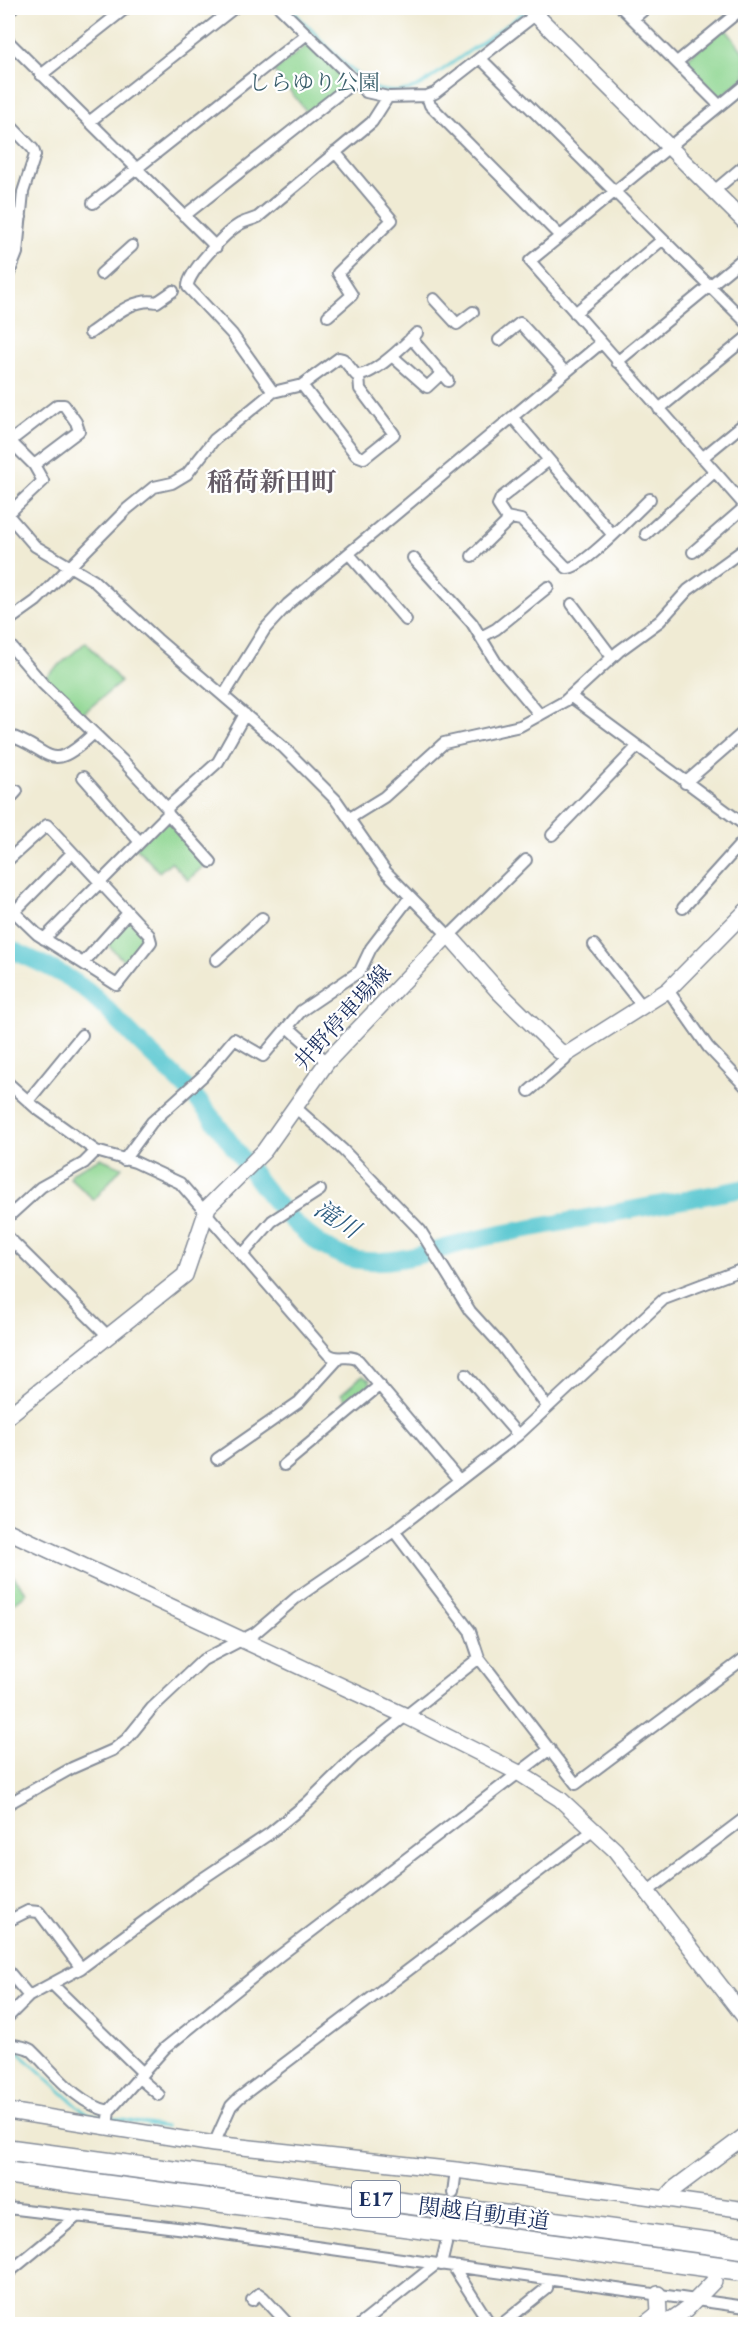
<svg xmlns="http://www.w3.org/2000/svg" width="753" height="2332" font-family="'EB Garamond','Noto Serif JP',serif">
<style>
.green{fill:#8dd590;stroke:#548277;stroke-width:1.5}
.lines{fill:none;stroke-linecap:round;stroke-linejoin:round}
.stream{stroke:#5bc8d1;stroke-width:3}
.river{stroke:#5bc8d1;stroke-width:18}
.street-casing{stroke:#868d99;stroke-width:14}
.secondary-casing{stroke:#868d99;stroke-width:18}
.highway-casing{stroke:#868d99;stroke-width:24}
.street{stroke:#fff;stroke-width:10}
.secondary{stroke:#fff;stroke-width:15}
.highway{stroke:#fff;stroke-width:21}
.labels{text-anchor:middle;stroke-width:4.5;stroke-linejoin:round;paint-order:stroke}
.shield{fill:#fff;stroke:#5f6d8e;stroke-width:1.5}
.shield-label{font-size:21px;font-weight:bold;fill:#1b2f5e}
.park-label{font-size:22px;fill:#3d616d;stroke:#fff}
.street-label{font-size:22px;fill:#1b2f5e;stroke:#fff}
.water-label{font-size:24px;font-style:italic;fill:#2e5d80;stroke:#fff}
.quarter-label{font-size:26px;font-weight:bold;fill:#645b66;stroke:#fff}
</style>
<rect width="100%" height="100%" fill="#fff"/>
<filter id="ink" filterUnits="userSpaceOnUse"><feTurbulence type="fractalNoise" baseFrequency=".0167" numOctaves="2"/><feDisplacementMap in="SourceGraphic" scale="12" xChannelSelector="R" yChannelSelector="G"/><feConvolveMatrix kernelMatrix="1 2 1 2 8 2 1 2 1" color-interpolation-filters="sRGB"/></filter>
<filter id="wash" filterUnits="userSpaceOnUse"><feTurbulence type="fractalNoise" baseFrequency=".008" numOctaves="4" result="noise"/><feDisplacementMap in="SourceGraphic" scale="24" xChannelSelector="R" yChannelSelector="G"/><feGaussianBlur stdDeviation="1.35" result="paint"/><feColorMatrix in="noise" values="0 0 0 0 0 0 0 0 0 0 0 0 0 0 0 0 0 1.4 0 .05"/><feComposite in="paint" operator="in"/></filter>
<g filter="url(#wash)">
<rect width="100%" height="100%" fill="#f0ebd4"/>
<path class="green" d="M725,28L745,54V77L723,95H716L686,64L687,59Z
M307,45L314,46L349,80L311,117L274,71Z
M86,642L121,682L81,715L44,678Z
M166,819L207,863L188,880L171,862L159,872L136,847Z
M128,919L147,938L146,944L128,965L105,942Z
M100,1158L122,1167L94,1200L70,1178L73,1172Z
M362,1376L370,1380V1388L350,1405L341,1394Z
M8,1570L27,1593L8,1608Z"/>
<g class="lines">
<path class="stream" d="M290,8C306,23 362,87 380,90C393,93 409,91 421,85L525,12
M16,2050L85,2113L105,2117
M111,2118L166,2127"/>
<path class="river" d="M8,948C30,959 55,968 76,983C95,995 110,1013 126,1029C148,1052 172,1073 194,1096C238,1143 288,1248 358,1260C401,1267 449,1244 491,1236C576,1219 661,1205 746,1188"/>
</g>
</g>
<g filter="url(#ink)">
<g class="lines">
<defs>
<path id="street" d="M280,8L366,92L388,97L427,96L435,93L544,8
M622,8L719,105
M633,19L646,8
M8,41L216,247
M480,58L746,322
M677,62L743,8
M41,75L126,8
M746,84L530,261L746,507
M427,96L430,105L560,236
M89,122L234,8
M8,123L33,149L35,155L23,192L17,253L8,276
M714,191L746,164
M93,203L307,34
M8,212L21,217
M184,216L354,82
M101,274L132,246
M434,299L457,324L473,312
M575,313L662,240
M328,316L352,295L338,273L392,220L335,152
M90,333C110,320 131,297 157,302L173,291
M411,338L448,381
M499,340L520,323L565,372
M392,356L427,387L442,373
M617,362L746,256
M302,385L356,455L364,458L394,434L360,389L359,376
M273,392L302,385L339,358L343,359L356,375C373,377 404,345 417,333
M659,409L746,338
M514,419L612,534
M702,458L746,422
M549,460L501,498L498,505L506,517L521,520L567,568C583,569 636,512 650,499
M8,514L43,481L34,465L14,445L13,439L57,405H64L76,422L79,431L34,465
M8,515L35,546L93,580L157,639L284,748L336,800L386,872L449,936L526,860
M646,534L714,472
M693,552L746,506
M349,554L406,620
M472,556L510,519
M413,558L472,623L497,664L540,715
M572,604L612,657
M8,621L36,601L127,509L154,487L172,483L187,474L214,440L273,392L232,334L188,287C186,274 227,231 240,224C245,221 252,220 258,217L372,122L388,97
M483,636L496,629L548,587
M8,643L43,684L122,760L167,808
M224,695L265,629L288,604L601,343
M570,696L746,826
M8,735C54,750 48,777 94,733
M83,777L139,841
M685,783L746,730
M8,801L17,791
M168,814L211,862
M350,818L384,797L444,743L520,726L565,701L619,651L660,621L688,590L746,548
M552,835L636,748
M8,860L47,825L149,935L151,942L117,985L37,934L8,906
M683,908L746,838
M14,912L72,853
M44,939L168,814L167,808L218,762L245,714
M594,945L643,1007
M216,960L262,918
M83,963L128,913
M668,990L708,1047L746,1087
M289,1028L327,1062
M8,1083L36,1108L96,1151L135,1162L180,1183L328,1354C338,1362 348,1353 358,1360L459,1480
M529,1091L565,1060L567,1054
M28,1101L82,1035
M295,1107L343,1150L420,1230L470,1311L501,1345L547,1406
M124,1160L152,1122L203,1076L234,1039L263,1056L301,1011L360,971L371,948L410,897
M8,1217L41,1187L84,1163L96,1151
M8,1237L108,1336
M243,1254L272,1221L320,1190
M466,1375L518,1435
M217,1459L299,1402L338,1359
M284,1465L380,1385
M394,1531L470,1631L479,1658L576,1784L746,1657
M8,1804L72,1768L113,1750L127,1739L152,1708L203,1660L255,1633L296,1598L394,1531L518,1435L664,1299L746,1268
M648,1891L746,1817
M8,1921L28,1911L39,1912L81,1968L29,1996L8,2017
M81,1968L196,1883L269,1834L307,1803L355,1756L479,1658
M8,1971L29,1996
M53,1985L142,2072
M8,2043C16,2047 23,2045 31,2050C54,2072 77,2104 109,2111
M138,2077L159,2095
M107,2127L109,2111L165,2048L278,1957L550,1749
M214,2144L231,2106L239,2098L595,1829
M453,2193L456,2170
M8,2208L202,2231L746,2307
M441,2265L446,2244
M453,2266L490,2324
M8,2273L75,2218
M252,2300L259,2294L263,2297L288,2324
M361,2324L435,2265
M502,2324L547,2288L548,2281"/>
<path id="secondary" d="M529,8L746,223
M8,9L10,8
M8,1416L185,1275L208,1207L264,1151L327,1062L444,939L449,936L454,941L499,992L559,1051L567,1054L668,990L746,911
M8,1531L406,1716L519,1773L560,1799L615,1850L746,2019
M8,2111L214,2144L456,2170L746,2210
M666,2198L675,2188L746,2135
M645,2324L659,2313L658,2294
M665,2324L687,2309L714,2281"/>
<path id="highway" d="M8,2150L746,2248
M8,2173L746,2271"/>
</defs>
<use href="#street" class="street-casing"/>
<use href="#secondary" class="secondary-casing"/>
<use href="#highway" class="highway-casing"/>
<use href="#street" class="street"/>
<use href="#secondary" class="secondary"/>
<use href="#highway" class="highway"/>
</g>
</g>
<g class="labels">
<rect class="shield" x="352" y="2181" width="48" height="36" rx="4.5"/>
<g class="shield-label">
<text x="376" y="2206">E17</text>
</g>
<g class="park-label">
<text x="314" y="90">しらゆり公園</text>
</g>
<g class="street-label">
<text transform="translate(342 1017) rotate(-48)" y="8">井野停車場線</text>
<text transform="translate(484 2213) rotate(7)" y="8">関越自動車道</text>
</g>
<g class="water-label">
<text transform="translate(337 1219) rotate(33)" y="8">滝川</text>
</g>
<g class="quarter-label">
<text x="272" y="491">稲荷新田町</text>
</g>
</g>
<rect width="753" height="2332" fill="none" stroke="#fff" stroke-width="30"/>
</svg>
